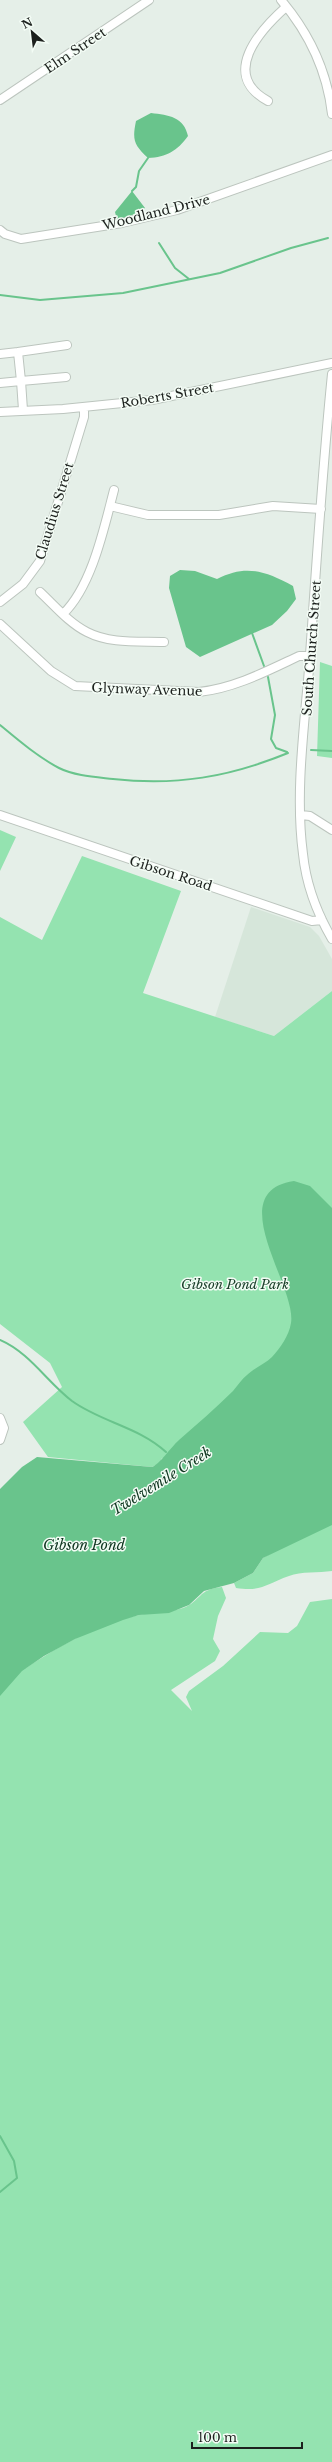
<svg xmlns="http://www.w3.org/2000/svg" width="332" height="2462" font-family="'Libre Baskerville',serif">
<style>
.built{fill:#d6e6da}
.green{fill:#94e3b0}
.water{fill:#69c48c}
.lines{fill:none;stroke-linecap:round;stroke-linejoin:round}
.stream{stroke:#69c48c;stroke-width:2}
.minor-casing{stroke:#bcc5be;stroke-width:10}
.minor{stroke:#fff;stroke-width:8}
.labels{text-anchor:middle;stroke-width:3;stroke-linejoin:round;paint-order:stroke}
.street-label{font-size:13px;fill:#1c201d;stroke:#f3fcf5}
.park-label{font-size:13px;font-style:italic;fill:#1a402a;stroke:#f3fcf5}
.water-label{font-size:14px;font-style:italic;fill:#0f3620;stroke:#f3fcf5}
</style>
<rect width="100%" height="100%" fill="#e5efe8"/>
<path class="built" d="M251,907L310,927L319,936L332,959V991L274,1036L215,1017Z"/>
<path class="green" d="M320,662L332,666V758L317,756Z
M0,830L16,837L0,871Z
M82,856L181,891L143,993L274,1036L332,991V1571C319,1573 301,1571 289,1576C266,1584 262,1592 236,1588L234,1583L253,1573L263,1558L282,1547L162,1458L160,1463L152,1467L48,1457L23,1422L62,1387L50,1363L0,1324V917L42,940Z
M222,1587L226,1598L218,1616L213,1639L220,1651L215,1661L171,1690L192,1711L186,1697L189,1691L223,1666L260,1632L288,1633L297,1626L310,1602L332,1599V2462H0V1648L26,1668C59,1646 99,1623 139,1615C154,1612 168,1613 183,1608C201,1601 198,1589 222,1587Z"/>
<path class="water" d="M151,113C169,115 184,117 188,136C177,151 167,157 148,158C134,145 132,140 136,121Z
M132,191L145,208L123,220H117L115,212Z
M180,570L195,571L217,579C246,564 265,571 293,586L296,599L287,611L272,625L200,657L186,647L169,588L170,576Z
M294,1181L310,1186L332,1208V1525L263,1558L253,1573L234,1583L204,1591L189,1605L169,1613L139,1615L123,1620L75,1639L44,1656L22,1671L0,1696V1489L22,1467L37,1457L152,1467C159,1465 171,1447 179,1440C197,1424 216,1408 233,1391C238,1385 242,1379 247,1375C254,1368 265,1364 272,1357C280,1348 289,1336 291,1323C297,1286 221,1192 294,1181Z"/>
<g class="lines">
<path class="stream" d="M132,191L136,187L139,171L148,158
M159,243L175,268L189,279
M0,295L40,300L123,293L220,273L291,248L328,238
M252,633L264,666
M268,677L275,715L271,739L276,748L287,752
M0,725C18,740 38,757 59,768C75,776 95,777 113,779C177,786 229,777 288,753
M311,750L332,751
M0,1340C30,1353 47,1382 72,1401C101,1422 139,1427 166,1452
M0,2136L14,2161L17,2178L0,2192"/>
<defs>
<path id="minor" d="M281,0C309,33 327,70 332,114
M0,100L149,0
M268,101C220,75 259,31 286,7
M0,230L5,234L21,239L122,223L177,210L332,155
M0,354L18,352
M332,374C322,472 316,571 309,669C304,729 295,795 303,854C306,884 317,913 332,939
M66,377L21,381L18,352L67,345
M0,383L21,381L23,410
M0,412L63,409L152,400L332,363
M110,506L148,515H219L273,506L321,509
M40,592C55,606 69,623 87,632C110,644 139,641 164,642
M0,602L23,584L40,561L84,417V407
M63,614C92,586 104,528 114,490
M0,624L51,671L75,686L199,692C235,688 267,671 299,656H310
M0,815L312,921L322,920
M301,815L310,816L332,830
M0,1418L4,1428L0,1440"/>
</defs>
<use href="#minor" class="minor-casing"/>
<use href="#minor" class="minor"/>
</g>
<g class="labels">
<g class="street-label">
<text transform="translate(75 50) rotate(-34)" y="5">Elm Street</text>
<text transform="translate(156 212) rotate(-14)" y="5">Woodland Drive</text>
<text transform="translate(167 395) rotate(-10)" y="5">Roberts Street</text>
<text transform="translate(54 511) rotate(-73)" y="5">Claudius Street</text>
<text transform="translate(311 648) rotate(-86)" y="5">South Church Street</text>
<text transform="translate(147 689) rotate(2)" y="5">Glynway Avenue</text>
<text transform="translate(171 873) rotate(18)" y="5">Gibson Road</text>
</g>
<g class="park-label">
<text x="235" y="1289">Gibson Pond Park</text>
</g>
<g class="water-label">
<text transform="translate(161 1481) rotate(-32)" y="5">Twelvemile Creek</text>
<text x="84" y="1550">Gibson Pond</text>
</g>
</g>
<g transform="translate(32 32) rotate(332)" stroke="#f3fcf5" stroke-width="3" paint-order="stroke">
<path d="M0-3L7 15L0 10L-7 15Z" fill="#1c201d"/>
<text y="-6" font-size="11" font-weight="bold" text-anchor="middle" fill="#1c201d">N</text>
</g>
<path d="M192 2442v6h110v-6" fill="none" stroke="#1c201d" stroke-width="2"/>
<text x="198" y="2442" font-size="12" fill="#1c201d" stroke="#f3fcf5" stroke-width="3" paint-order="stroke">100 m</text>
</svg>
